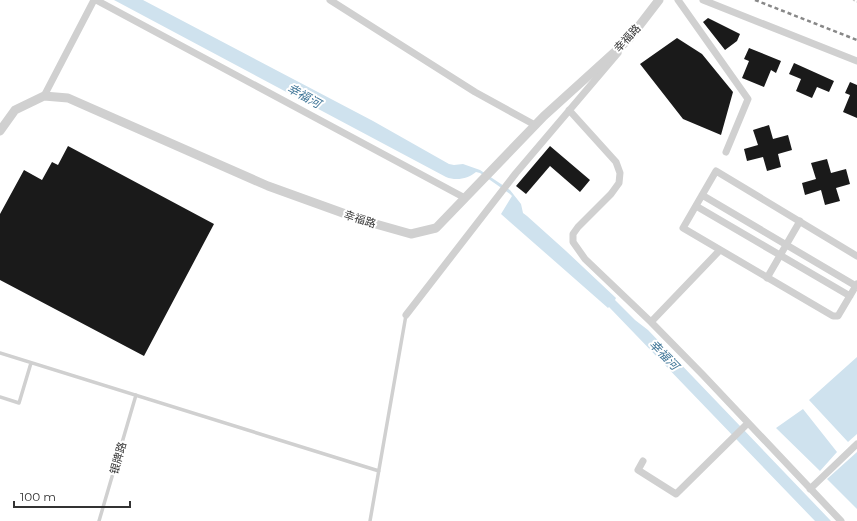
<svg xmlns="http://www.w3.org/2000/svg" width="857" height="521" font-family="Montserrat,'Noto Sans SC',sans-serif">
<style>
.water{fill:#cfe2ee}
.building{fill:#1a1a1a}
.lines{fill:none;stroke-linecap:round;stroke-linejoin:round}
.path{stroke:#cdcdcd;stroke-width:1.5;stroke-dasharray:2 2;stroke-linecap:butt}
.service{stroke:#d0d0d0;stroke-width:3.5}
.minor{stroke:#d0d0d0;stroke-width:7}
.tertiary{stroke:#d0d0d0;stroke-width:9}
.rail{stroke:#888;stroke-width:2.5;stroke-dasharray:4 3;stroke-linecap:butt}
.labels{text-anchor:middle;stroke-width:4;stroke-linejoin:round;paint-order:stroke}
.street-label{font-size:11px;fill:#333;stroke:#fff}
.water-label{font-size:12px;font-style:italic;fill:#3f7597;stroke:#fff}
</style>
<rect width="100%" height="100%" fill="#fff"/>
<path class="water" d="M114,0H143L373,121L449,164L454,165L463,164L480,170L510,190L521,204L523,213L527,216L566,251L616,298L615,300L635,320L648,330L831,521H815L609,307L608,308L501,214L512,196L510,194L480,173L476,172C468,179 456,181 446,177Z
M857,357V434L848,442L809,400Z
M803,409L837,452L820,471L776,428Z
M857,452V509L827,479Z"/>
<path class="building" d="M708,18L740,34L737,41L725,50L703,22Z
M677,38L702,54L733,92L721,135L683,119L640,64Z
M749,48L781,61L776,73L771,70L764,87L742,78L749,61L744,59Z
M794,63L834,81L829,92L817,87L812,98L796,91L801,79L789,74Z
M850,82L857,85V118L843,112L850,95L845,93Z
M769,125L773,139L788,135L792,150L778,154L781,167L767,171L763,157L747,161L744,149L758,145L753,130Z
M68,146L214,224L144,356L0,280V214L24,170L42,180L52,162L58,165Z
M550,146L590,180L580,192L550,166L526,194L516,186Z
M827,159L831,173L846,169L850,184L836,188L840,201L825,205L821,190L805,195L802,183L816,179L811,163Z"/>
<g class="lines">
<path class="path" d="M853,0L857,2"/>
<path class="service" d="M0,353L379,471
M0,397L19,403L31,363
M99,521L136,395
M370,521L406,315"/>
<path class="minor" d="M96,0L465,198
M330,0L475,92L535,125
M678,0L748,99L726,152
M703,0L857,61
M44,96L94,0
M569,110L616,162L620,173L619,183L611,194L578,227L573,234V242L585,259L651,322L703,375L841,521
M702,195L856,286
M696,206L850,296
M857,256L716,171L683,228L833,316H838L857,284
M767,278L800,221
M406,315L516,173L618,53
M651,322L720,250
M643,461L638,470L676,494L748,423
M810,489L857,444"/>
<path class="tertiary" d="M0,131L15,110L44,96L68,98L268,186L365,221L411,234L436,228L544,116L629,39L659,0"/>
<path class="rail" d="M755,0L857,40"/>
</g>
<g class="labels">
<g class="street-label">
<text transform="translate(627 38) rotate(-47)" y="4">幸福路</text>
<text transform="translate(360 219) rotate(18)" y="4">幸福路</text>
<text transform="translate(118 458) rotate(-74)" y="4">银牌路</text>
</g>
<g class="water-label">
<text transform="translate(304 96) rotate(29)" y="4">幸福河</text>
<text transform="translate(664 355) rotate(46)" y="4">幸福河</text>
</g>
</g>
<path d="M14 501v6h116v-6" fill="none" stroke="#333333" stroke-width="2"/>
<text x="20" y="501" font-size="12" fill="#333333" stroke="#ffffff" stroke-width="3" paint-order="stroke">100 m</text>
</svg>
